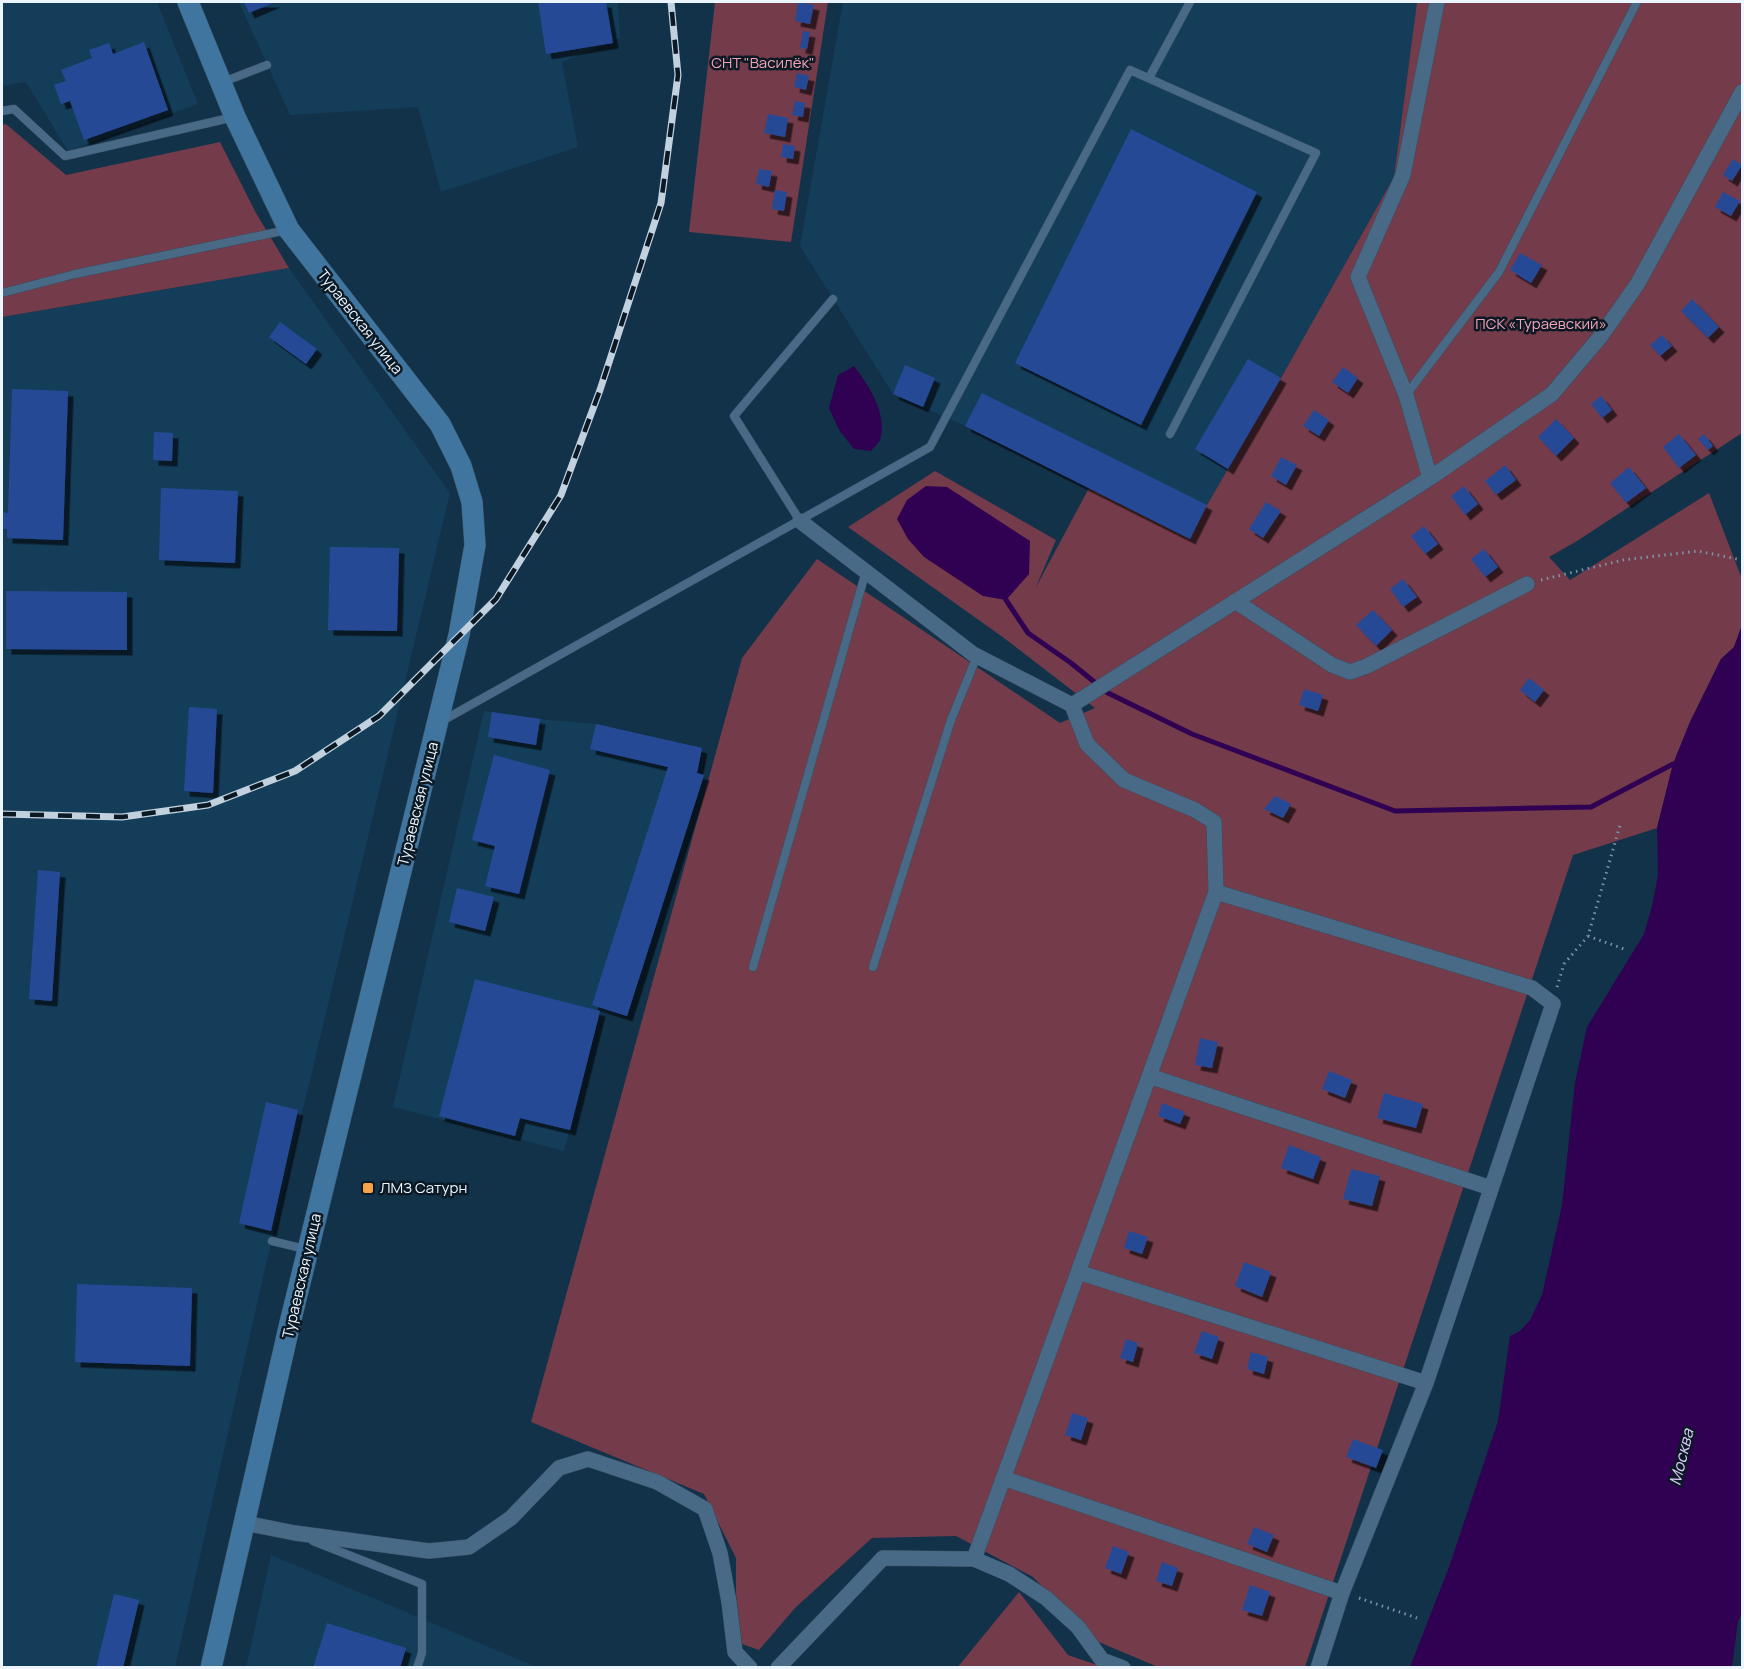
<svg xmlns="http://www.w3.org/2000/svg" width="1744" height="1669" font-family="Manrope,sans-serif">
<style>
.built{fill:#143d59}
.green{fill:#743b4a}
.water{fill:#300052}
.lines{fill:none;stroke-linecap:round;stroke-linejoin:round}
.stream{stroke:#300052;stroke-width:5}
.building{fill:#284996;filter:url(#shadow)}
.service-casing{stroke:#384e62;stroke-width:9}
.minor-casing{stroke:#384e62;stroke-width:16}
.secondary-casing{stroke:#384e62;stroke-width:22}
.path{stroke:#7e94a5;stroke-width:3;stroke-dasharray:1.5 4.5;stroke-linecap:butt}
.service{stroke:#496a86;stroke-width:8}
.minor{stroke:#496a86;stroke-width:15}
.secondary{stroke:#3f759e;stroke-width:21}
.rail-casing{stroke:#c2d1de;stroke-width:7}
.rail{stroke:#0b1924;stroke-width:4.5;stroke-dasharray:14;stroke-linecap:butt}
.poi-dot{fill:#f6a247;stroke:#0b1924;stroke-width:2}
.labels{text-anchor:middle;stroke-width:5;stroke-linejoin:round;paint-order:stroke}
.park-label{font-size:15px;fill:#f4a3b6;stroke:#0b1924}
.street-label{font-size:15px;fill:#eaf5ff;stroke:#0b1924}
.poi-label{font-size:15px;fill:#eaf5ff;stroke:#0b1924;text-anchor:start}
.water-label{font-size:16px;font-style:italic;fill:#e1cdfb;stroke:#0b1924}
</style>
<defs>
<filter id="shadow"><feDropShadow dx="5.5" dy="5.5" stdDeviation="0" flood-color="#0009"/></filter>
</defs>
<rect width="100%" height="100%" fill="#12324a"/>
<path class="built" d="M2,2H157L198,104L68,151L26,82L2,86Z
M239,2H618L620,38L562,62L578,147L441,192L418,107L290,115Z
M843,2H1417L1394,177L1281,378L1207,505L1190,539L965,426L893,394L800,246Z
M289,268L450,493L264,1273L175,1667L2,1668V317Z
M484,711L540,719L596,724L702,748L697,773L704,775L627,1016L600,1012L564,1151L393,1107Z
M271,1555L536,1667L246,1668Z"/>
<path class="green" d="M715,2H828L791,242L689,232Z
M1417,2H1742V433L1577,541L1549,557L1570,580L1709,493L1742,579V625L1734,647L1721,659L1690,722L1673,764L1657,828L1573,855L1305,1667H1158L1094,1640L1033,1577L956,1536L872,1538L795,1608L759,1650L742,1644L736,1594V1558L704,1494L531,1422L742,658L817,559L1060,723L1095,708L1004,638L848,527L935,471L1056,540L1035,589L1089,488L1190,539L1207,505L1281,378L1394,177Z
M6,124L66,175L220,142L256,213L289,268L2,317V125Z
M1019,1592L1068,1655L1103,1667L957,1668Z"/>
<path class="water" d="M854,366C869,386 888,414 880,440C878,444 873,448 871,451L854,449L839,430L829,408L838,375Z
M926,486L947,487L1030,541L1029,574L1006,600L983,596L924,557L908,539L897,519L907,500Z
M1742,625V1613L1738,1621L1732,1667H1410L1449,1567L1498,1421L1510,1336L1520,1331L1530,1320L1542,1295L1562,1205L1575,1083L1587,1027L1644,934L1652,906L1658,875L1657,828L1673,764L1690,722L1721,659L1734,647Z"/>
<g class="lines">
<path class="stream" d="M1006,600L1028,633L1071,663L1108,693L1192,734L1395,811L1591,807L1673,764"/>
</g>
<path class="building" d="M244,2H275L249,13Z
M538,2H606L613,43L546,54Z
M798,2L814,5L810,24L795,21Z
M803,31L810,32L807,49L800,48Z
M144,42L168,110L84,140L70,101L61,104L54,85L66,81L61,70L92,58L89,50L109,43L113,54Z
M797,73L809,76L806,90L794,87Z
M795,101L805,103L803,117L792,115Z
M768,114L788,118L785,137L764,133Z
M1131,129L1257,192L1141,425L1015,363Z
M783,144L795,146L793,159L781,157Z
M1733,159L1742,165L1732,181L1723,175Z
M759,169L772,171L769,187L756,184Z
M775,190L787,192L784,211L772,209Z
M1723,192L1740,201L1731,216L1715,207Z
M1520,253L1542,265L1531,283L1510,270Z
M1692,299L1719,327L1708,338L1681,311Z
M280,322L317,349L306,364L269,337Z
M1662,335L1672,346L1660,356L1650,345Z
M1248,359L1281,378L1228,469L1195,449Z
M905,365L935,378L923,407L893,394Z
M1343,367L1358,378L1348,393L1332,382Z
M12,389L68,391L63,540L7,538V529H2V512L8,513Z
M982,393L1207,505L1190,539L965,426Z
M1601,396L1612,410L1602,418L1591,404Z
M1314,410L1329,420L1319,436L1303,426Z
M1556,419L1574,438L1556,456L1538,437Z
M154,432L173,433L172,461L153,460Z
M1679,434L1696,455L1679,468L1663,447Z
M1704,434L1713,446L1708,450L1698,439Z
M1281,457L1297,465L1286,485L1271,476Z
M1505,465L1516,480L1496,495L1485,481Z
M1629,467L1646,488L1626,503L1610,483Z
M1464,486L1478,504L1465,515L1451,496Z
M161,488L238,491L235,563L159,560Z
M1266,502L1281,511L1263,538L1249,529Z
M1424,526L1438,544L1425,554L1411,536Z
M330,547L399,548L397,631L328,630Z
M1484,549L1498,567L1485,577L1471,559Z
M1403,579L1417,597L1403,607L1390,589Z
M6,591L127,592V650L6,649Z
M1373,610L1392,630L1376,646L1356,625Z
M1529,678L1544,690L1535,702L1520,690Z
M1304,689L1323,695L1318,711L1299,705Z
M189,707L217,709L213,793L184,791Z
M492,712L540,719L536,745L488,737Z
M596,724L702,748L697,773L704,775L627,1016L592,1005L668,767L590,749Z
M494,755L550,770L519,894L485,886L495,846L472,840Z
M1275,796L1291,804L1283,818L1264,809Z
M38,870L60,872L52,1001L29,999Z
M457,888L494,897L485,931L449,922Z
M475,979L600,1011L570,1130L520,1118L515,1136L439,1116Z
M1200,1038L1218,1042L1212,1068L1195,1065Z
M1329,1071L1352,1080L1345,1098L1322,1089Z
M1384,1093L1423,1104L1416,1128L1377,1118Z
M266,1102L298,1110L271,1231L239,1223Z
M1162,1103L1185,1112L1180,1124L1158,1116Z
M1289,1145L1321,1157L1313,1179L1281,1168Z
M1351,1169L1380,1176L1372,1206L1343,1199Z
M1129,1231L1148,1237L1142,1254L1124,1248Z
M1244,1262L1271,1272L1262,1297L1235,1286Z
M77,1284L192,1288L190,1366L75,1362Z
M1202,1331L1219,1337L1212,1359L1194,1353Z
M1126,1339L1138,1343L1133,1362L1120,1358Z
M1251,1352L1268,1357L1264,1374L1247,1369Z
M1072,1413L1088,1418L1081,1440L1065,1435Z
M1353,1439L1383,1450L1376,1468L1346,1457Z
M1254,1527L1274,1535L1267,1552L1247,1544Z
M1113,1546L1129,1552L1121,1574L1105,1568Z
M1162,1562L1178,1568L1172,1586L1156,1581Z
M1250,1585L1270,1592L1262,1616L1242,1610Z
M114,1594L139,1600L123,1668H96Z
M327,1623L406,1648L400,1668H313Z"/>
<g class="lines">
<defs>
<path id="service" d="M1149,78L1190,2
M223,82L267,65
M2,111L14,109L65,156L234,117
M2,293L75,274L287,230
M1406,395L1499,272L1637,2
M800,521L734,416L833,299
M442,721L930,447L1130,70L1316,153L1170,434
M753,967L866,571
M873,967L951,720L977,656
M272,1241L305,1249
M313,1541L422,1584V1653L417,1668"/>
<path id="minor" d="M1430,478L1406,395L1358,277L1403,175L1437,2
M800,521L973,654L1072,705L1087,744L1124,780L1195,810L1214,822L1216,892
M1235,601L1332,665L1350,672L1367,666L1527,584
M1072,705L1430,478L1552,394L1601,336L1638,283L1742,92
M1149,1076L1491,1188
M1078,1272L1426,1383
M1003,1478L1342,1593
M244,1523L295,1533L429,1551L469,1547L511,1518L559,1468L588,1459L657,1482L705,1509L720,1553L729,1602L735,1652L750,1668
M974,1559L1216,892L1532,988L1553,1004L1426,1383L1342,1593L1318,1668
M778,1668L883,1558L974,1559L1009,1574L1046,1598L1078,1627L1102,1660L1123,1668"/>
<path id="secondary" d="M188,2L235,117L289,230L440,424L461,466L472,502L475,545L459,635L290,1323L211,1668"/>
</defs>
<use href="#service" class="service-casing"/>
<use href="#minor" class="minor-casing"/>
<use href="#secondary" class="secondary-casing"/>
<path class="path" d="M1541,580L1623,560L1698,551L1742,560
M1588,936L1624,949
M1557,987L1564,964L1588,936L1621,822
M1359,1598L1417,1618"/>
<use href="#service" class="service"/>
<use href="#minor" class="minor"/>
<use href="#secondary" class="secondary"/>
<defs>
<path id="rail" d="M2,814L122,817L208,805L295,771L379,716L496,599L561,495L600,390L661,203L678,75L671,2"/>
</defs>
<use href="#rail" class="rail-casing"/>
<use href="#rail" class="rail"/>
</g>
<rect class="poi-dot" x="362" y="1182" width="12" height="12" rx="3"/>
<g class="labels">
<g class="park-label">
<text x="763" y="68">СНТ "Василёк"</text>
<text x="1541" y="329">ПСК «Тураевский»</text>
</g>
<g class="street-label">
<text transform="translate(360 322) rotate(52)" y="5">Тураевская улица</text>
<text transform="translate(418 804) rotate(-76)" y="5">Тураевская улица</text>
<text transform="translate(302 1276) rotate(-77)" y="5">Тураевская улица</text>
</g>
<g class="poi-label">
<text x="380" y="1193">ЛМЗ Сатурн</text>
</g>
<g class="water-label">
<text transform="translate(1681 1457) rotate(-76)" y="6">Москва</text>
</g>
</g>
<rect width="1744" height="1669" fill="none" stroke="#eaf5ff" stroke-width="6"/>
</svg>
